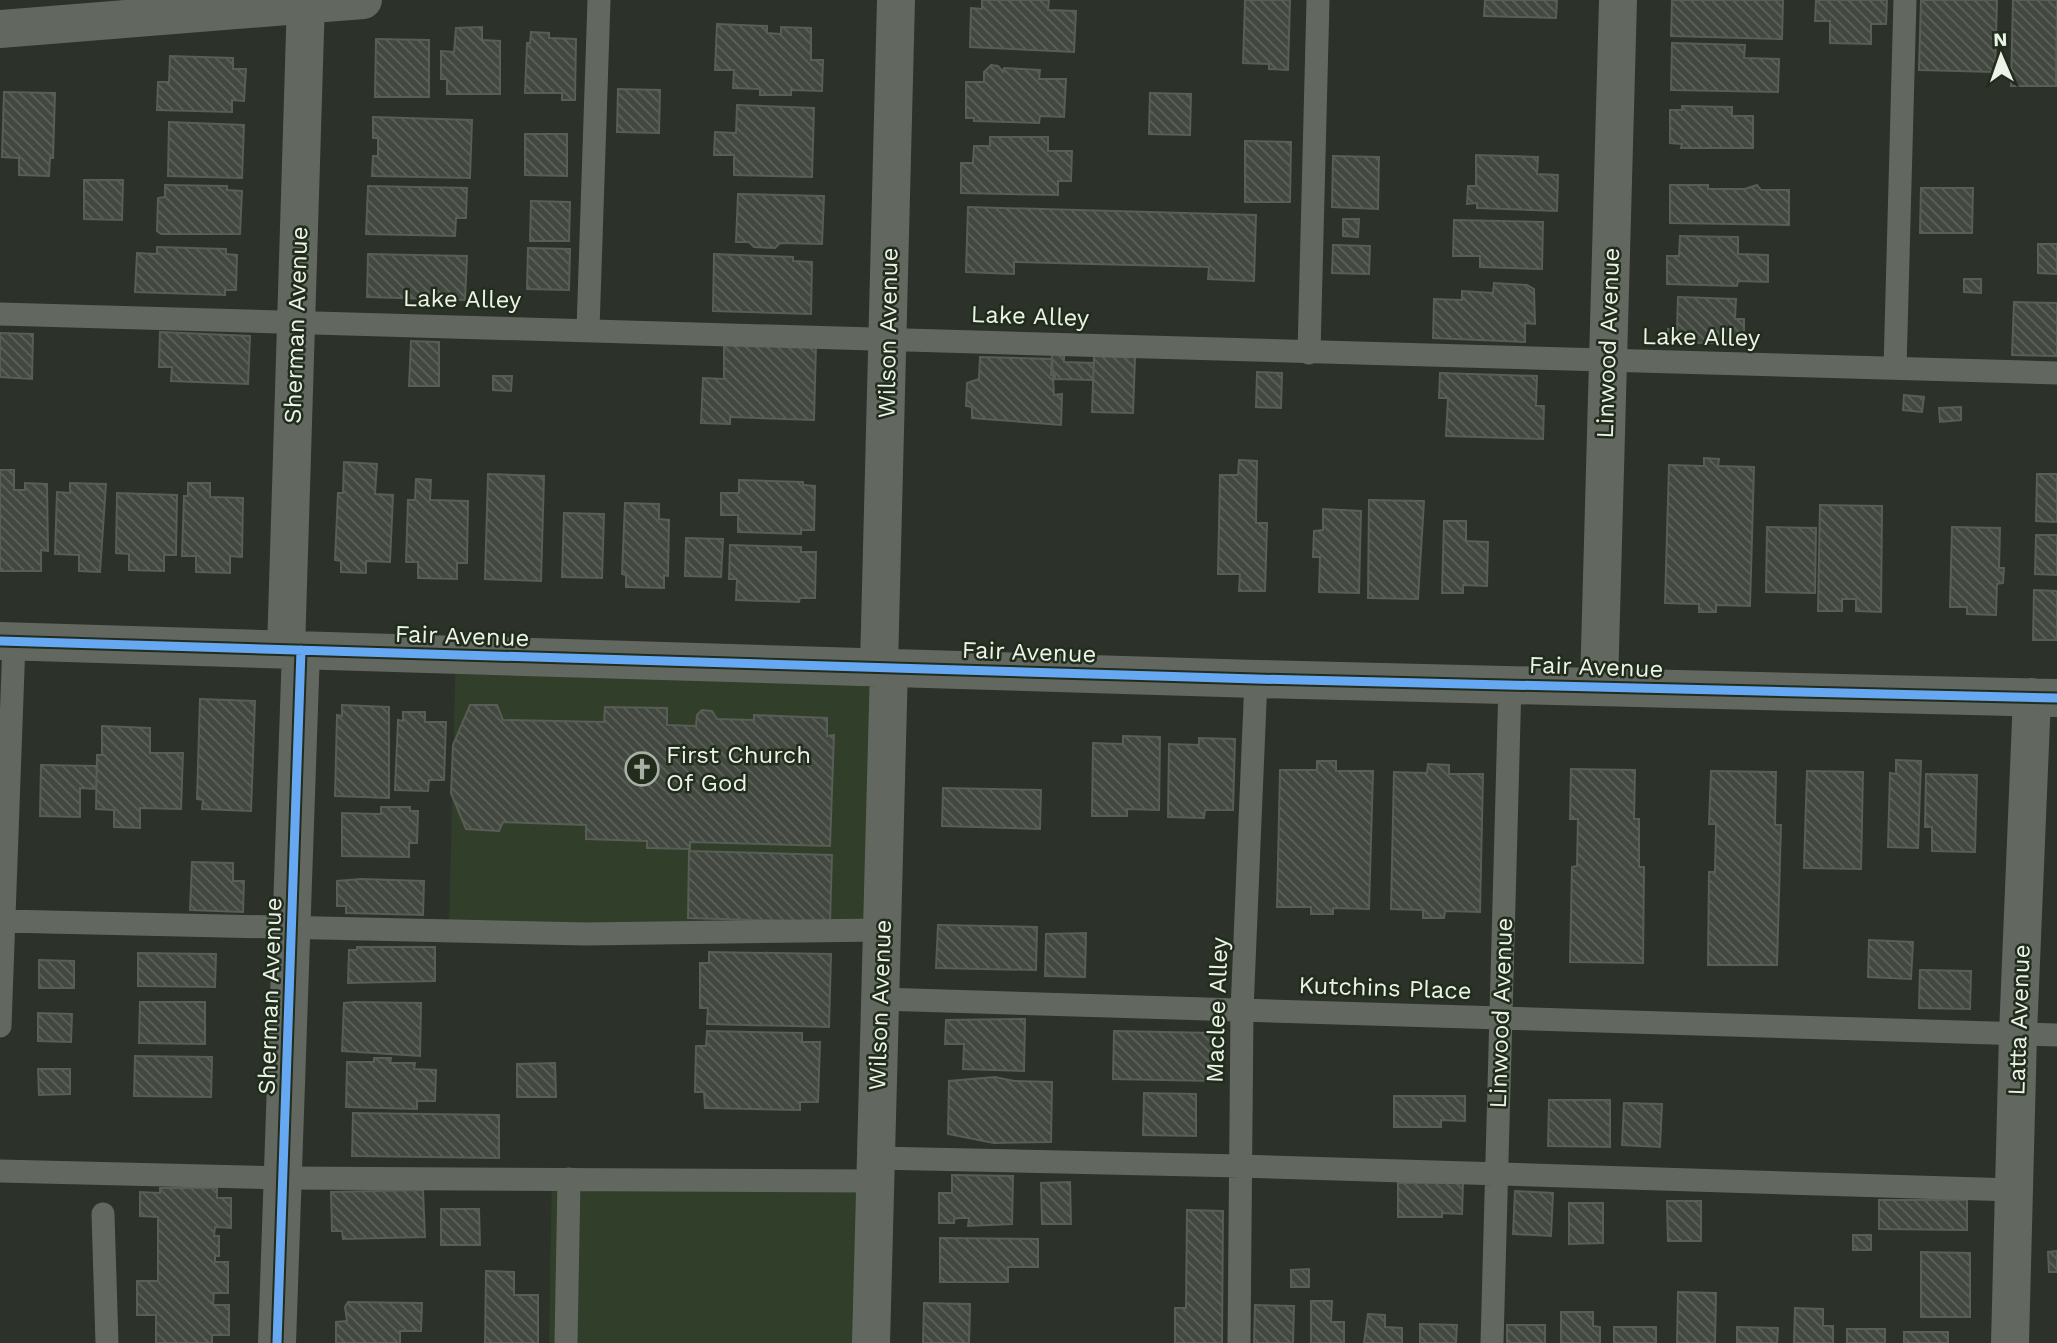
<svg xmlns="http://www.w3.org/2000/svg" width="2057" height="1343" font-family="'Work Sans',sans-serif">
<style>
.built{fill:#313e2a}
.building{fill:url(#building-back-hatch);stroke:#585d55;stroke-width:2}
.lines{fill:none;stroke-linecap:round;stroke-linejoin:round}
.lane{stroke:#62685f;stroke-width:23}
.street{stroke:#62685f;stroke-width:38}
.cycleway-casing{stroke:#212c1c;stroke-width:13}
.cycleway{stroke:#66a8f1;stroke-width:9}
.labels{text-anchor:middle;stroke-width:5;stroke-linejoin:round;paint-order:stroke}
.street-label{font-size:24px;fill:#ebf2e7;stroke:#212c1c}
.poi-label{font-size:24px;fill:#ebf2e7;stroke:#212c1c;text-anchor:start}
</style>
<defs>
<pattern id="building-back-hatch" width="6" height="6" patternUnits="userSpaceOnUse" patternTransform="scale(1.75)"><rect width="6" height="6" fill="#42483f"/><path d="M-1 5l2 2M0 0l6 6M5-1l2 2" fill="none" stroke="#5d635b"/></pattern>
</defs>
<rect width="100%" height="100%" fill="#2c3229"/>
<path class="built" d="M456,649L892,661L885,935L449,924Z
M552,1171L876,1183L872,1343H549Z"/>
<path class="building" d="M982,0H1049L1048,10L1076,11L1074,52L970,47L971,8L982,9Z
M1245,0H1290L1288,70L1269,69V64L1243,63Z
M1485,0H1557L1556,18L1484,16Z
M1672,0H1783L1782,39L1671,36Z
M1816,0H1887L1886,24H1871V44L1830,43V21H1815Z
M1921,0H1997L1995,72L1919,70Z
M2013,0H2057L2056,86H2011Z
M717,24L767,26V33L781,34V27L811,28V60H823L822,91L791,90V95H760V89L733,88L734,70H715Z
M482,27V40L500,41V94H447V79H441V51L454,52L456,28Z
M531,32L549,33V38L576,39L575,100H562V93H525L527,43H530Z
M376,39L429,40V97H375Z
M1672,43L1745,45L1744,58L1779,59L1778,92L1671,90Z
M170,56L233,58V69H246L244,101L232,100V112L157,110L158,82H169Z
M991,65L998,66L1003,72L1004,68L1040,70L1039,79H1066L1064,117L1040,116L1039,123L974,121V118H966V82H984V72Z
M618,89L660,90L659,133L617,132Z
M4,92L55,93L53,158H50L49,176L19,175V158L2,157Z
M1150,93L1191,94L1190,135L1149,134Z
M737,105L814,108L812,177L734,175V155H714L715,132L736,133Z
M1682,106L1732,107V116H1753V148H1681L1682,144L1670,143V110H1682Z
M373,117L472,120L470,178L372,176L373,156H378V138H373Z
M169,122L244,125L242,178L168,176Z
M525,134H567V176L525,175Z
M990,137H1048V151H1072L1071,181H1058V195L961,193V163H973L974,146H990Z
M1245,141L1291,142L1290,202H1245Z
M1476,155L1538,157L1537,174L1558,175L1557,211L1477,208V203L1467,204L1468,186H1476Z
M1333,156L1379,157L1378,209L1332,207Z
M84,180H123L122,220L84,219Z
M165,185L227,186V190L242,191L240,234H161L157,231L158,198L165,197Z
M1670,185H1708V189H1745L1757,185L1761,190H1789V225L1670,223Z
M368,186L467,188L466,218H456L455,236L366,234Z
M1921,188H1973L1972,233H1920Z
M738,194L824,196L822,244L780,243L775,248L754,247L749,242H736Z
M531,201L570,202L569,241H530Z
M968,207L1256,215L1254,281L1208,279L1209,267L1014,262V274L966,272Z
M1343,219H1359L1358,237L1343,236Z
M1454,220L1543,222L1542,269L1480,267V256H1453Z
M1680,236L1738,237V254L1768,255V282L1738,281L1737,286L1667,284V256H1679Z
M2038,244H2057V274L2038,273Z
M1333,245L1370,246L1369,274L1332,273Z
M157,247L226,249V254L237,255L236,290H225V295L135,292L137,253L157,254Z
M528,248L570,249L569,290L527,289Z
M368,254L467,256L465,300L367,297Z
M714,254L793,257V261L812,262L811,314L713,311Z
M1964,279H1981V293L1964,292Z
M1494,283L1527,285L1534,289L1535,324L1525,323V342L1433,338L1434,299L1462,300V291L1493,293Z
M1678,297L1736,299L1735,319H1744V344L1668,342V329H1677Z
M2014,302L2057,303V356L2012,355Z
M160,332L250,336L248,384L171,381L172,367H159Z
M0,333L33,334L32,379L0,377Z
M411,341L439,342V386H409Z
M724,343L816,345L814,420L730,417V424L701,423L703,378L724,379Z
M1052,351H1064V362L1094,363L1093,380L1055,379V375H1051Z
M1094,356L1135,357L1133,413L1092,412Z
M980,357L1052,359L1054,395L1062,394L1061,425L972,418V407L966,406L967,383L979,379Z
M1257,372L1282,373L1281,408L1256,407Z
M1440,373L1537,376L1536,406H1544L1543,439L1446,436L1448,398H1439Z
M493,376H512L511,391L493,390Z
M1904,395L1924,397L1922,412L1903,410Z
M1961,407V420L1940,422L1939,408Z
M1704,458L1719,459L1718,466L1754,467L1750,606L1716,605V612H1699V604L1665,603L1669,465L1704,466Z
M1239,460L1257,461L1256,523H1267L1265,591H1239L1240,574H1218L1220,475H1238Z
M344,462L377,464L375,494L393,495L390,562L366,561V573L341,572V561L335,560L338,493H343Z
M0,470H14V490H25V483L47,484L48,551L41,550V571H0Z
M488,474L544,476L541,581L485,579Z
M2037,474H2057V522L2036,521Z
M416,479L431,480L430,500L468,501L467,563H457V579L418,578V562H406L408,500H415Z
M739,480L803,482V485L815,486L814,530H801V534L738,532V515H721V493H739Z
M70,483L106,484L100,572L79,571V555L55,554L57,492L70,493Z
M188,483H210V497L243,498L242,557L230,556V573L196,572V556H182L184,496H188Z
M117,493L177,495L176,555H164V571L129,570V554L116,553Z
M1369,500L1424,501L1418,599L1368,598Z
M625,503L659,504V519L669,520L668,576L664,575V588L626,587V575L622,574Z
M1820,505L1882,506L1881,612L1856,611V599H1842V611H1818Z
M1323,509L1361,511L1359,593L1319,592L1320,557H1313L1314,531L1323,530Z
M564,513L604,514L602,578L562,577Z
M1444,521H1466V541L1488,542L1487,586L1463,585V593H1442Z
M1767,527L1816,528L1815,593L1766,592Z
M1952,527L2000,528L1999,568H2004L2003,583L1997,584L1996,615L1967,614V607H1950Z
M2036,535H2057V575L2035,574Z
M686,538L723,539L721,577L685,576Z
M730,545L801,547V552H816L815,598H800L799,602L736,600L737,579H729Z
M2034,590L2057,591V640H2033Z
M200,699L255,701L251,811L202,809L203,800L197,799Z
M342,705L389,707V798L335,796L337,715L342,716Z
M470,705H497L503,720L604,722L605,707L667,708V725L696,726L697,715L702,710L712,711L717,719L754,720V715L827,718V736L834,735L830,846L690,842V849L647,848V841L586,839V825L503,822L499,831L466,829L451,793L453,745Z
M403,712H425V722H446L444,780H429L428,791L395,790L398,720L403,721Z
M102,726L150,728V753H183L181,809L140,808V828L114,827V810L96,809L97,755H102Z
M1123,736L1160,737L1159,810L1127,809V816H1092L1093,743L1123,744Z
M1199,738L1235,739L1233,810H1205L1204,818L1168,817L1169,744L1199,745Z
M1896,760L1921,761L1918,848L1888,847L1890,773L1896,774Z
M1317,761H1336V771H1373L1369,909L1333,908V914H1311V907H1277L1280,770H1317Z
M1428,764L1449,765V774H1483L1480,912L1445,911L1444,918H1423V910L1391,909L1394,772L1427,773Z
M41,765L97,766L96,789L80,788V817L40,816Z
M1571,769L1635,770L1634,819H1639V867H1644L1643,963L1570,962L1572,867L1577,866L1578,819H1570Z
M1711,771L1776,772L1775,825H1781L1777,965H1708L1709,872H1715L1716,824H1709Z
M1807,771L1863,772L1861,869L1804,868Z
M1926,774L1977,775L1975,852L1932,851V827H1925Z
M943,788L1041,790L1040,829L942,826Z
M381,807H410V811H418L417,843H409V857L342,856V813L381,814Z
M689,851L832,855L830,922L688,918Z
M192,862L233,863V881H244L243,912L190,910Z
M361,879L424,881L423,915L346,913V906H337V881Z
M938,925L1037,927L1036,970L936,968Z
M1086,933L1085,977L1045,976L1046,934Z
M1869,940L1913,942L1911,979L1868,977Z
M357,947H435V981L348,983L349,950H357Z
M709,952L831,954L829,1027L707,1024L708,1008H700V963H709Z
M138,953L216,954L215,987L138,986Z
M39,960L74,961V988H39Z
M1920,970L1971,971L1970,1009L1919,1008Z
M140,1002H205V1044L139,1043Z
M355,1002L421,1003L420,1056L342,1051L344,1003Z
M38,1013L72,1014L71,1042L38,1041Z
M1025,1019L1024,1071L963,1069L964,1044H945L946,1020Z
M707,1031L802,1033V1042H820L818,1102H800V1110L705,1108L704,1092H695L696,1046H706Z
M1114,1031L1214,1033L1213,1081L1113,1079Z
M135,1056L212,1057L211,1097L134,1096Z
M374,1058H391L390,1063H415L414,1069L436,1070L435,1101H417V1109L346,1107L347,1062H374Z
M555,1063L556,1097H517V1064Z
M38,1069H70V1094L39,1095Z
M995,1077L1014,1081L1052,1082L1051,1142L994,1143L948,1134L949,1081Z
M1144,1093L1196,1094V1136L1143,1135Z
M1394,1096H1465V1121L1441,1120V1127H1394Z
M1549,1100H1610V1147L1548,1146Z
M1624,1103L1662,1104L1660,1147L1622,1145Z
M353,1113L499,1115V1158L352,1156Z
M952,1175L1013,1176L1012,1224L968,1226L969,1218H959L954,1219V1223H939V1193H952Z
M1070,1182L1071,1224H1042L1041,1183Z
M1398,1183H1463L1462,1214L1442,1213V1217H1398Z
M160,1188H217V1198H231V1228L215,1227L214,1236H219V1256H215V1262H228V1293H214L213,1305H229V1335H212V1343H156V1315H137V1281H158V1217L140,1216V1192L160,1193Z
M423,1190L425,1237L343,1239L342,1231H332L331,1192Z
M1515,1191L1553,1193L1551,1236L1513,1234Z
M1879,1200H1967V1230L1879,1229Z
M1667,1201H1701V1241H1668Z
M1569,1203H1603V1243L1569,1244Z
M441,1209H479L480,1245H441Z
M1187,1210L1223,1211L1222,1343H1175V1308H1186Z
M1853,1235H1871V1250H1853Z
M940,1238L1038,1239V1267H1008V1282H940Z
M2057,1251V1272H2049L2048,1252Z
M1921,1252L1970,1253V1317H1921Z
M1309,1269V1287H1291V1270Z
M486,1271L514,1272V1295H538V1343H485Z
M1678,1292L1716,1293L1715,1343H1677Z
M1311,1301H1332L1331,1322H1344V1343H1311Z
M348,1302L422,1303L421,1331H400V1343H336V1322L347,1321L345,1307Z
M924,1303L970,1304L969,1343H923Z
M1255,1305L1294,1306L1293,1343H1254Z
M1795,1308L1823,1309V1326H1833V1343H1794Z
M1561,1312H1593V1326L1600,1327V1343H1561Z
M1368,1314L1385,1315V1327L1402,1328V1343H1364Z
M1420,1324L1457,1325L1456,1343H1420Z
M1507,1325H1545V1343H1507Z
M1614,1327H1656V1343H1614Z
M1737,1327L1778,1328L1777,1343H1737Z
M1847,1329H1885V1343H1847Z
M1904,1332H1948V1343H1904Z"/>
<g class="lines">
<path class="lane" d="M0,314L2057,373
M588,329L599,0
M1309,353L1318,0
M1895,368L1905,0
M4,921L586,934L882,930
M880,999L2057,1035
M0,1026L14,642
M876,1158L1240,1166L2014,1190
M0,1171L283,1178L875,1181
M103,1214L107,1343
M566,1343L569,1179
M1239,1343L1242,1010L1256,679
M1492,1343L1510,683"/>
<path class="street" d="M0,29L363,0
M0,641L1256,679L2057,698
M286,650L306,0
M879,666L896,0
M1599,686L1618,0
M277,1343L301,650
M871,1343L889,667
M2010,1343L2018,1034L2032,697"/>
<defs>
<path id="cycleway" d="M0,641L1256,679L2057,698
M277,1343L301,650"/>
</defs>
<use href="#cycleway" class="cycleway-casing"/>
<use href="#cycleway" class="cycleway"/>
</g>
<defs>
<symbol id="church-ring" viewBox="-11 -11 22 22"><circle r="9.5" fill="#212c1c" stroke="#a8afa4" stroke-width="1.5"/><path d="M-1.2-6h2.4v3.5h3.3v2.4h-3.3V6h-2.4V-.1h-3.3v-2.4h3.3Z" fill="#a8afa4"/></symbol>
</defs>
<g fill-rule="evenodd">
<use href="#church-ring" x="623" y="750" width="38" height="38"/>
</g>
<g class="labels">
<g class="street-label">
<text transform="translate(462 299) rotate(1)" y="8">Lake Alley</text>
<text transform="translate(1030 316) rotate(2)" y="8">Lake Alley</text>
<text transform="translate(296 325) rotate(-88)" y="8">Sherman Avenue</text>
<text transform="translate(888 333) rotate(-89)" y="8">Wilson Avenue</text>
<text transform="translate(1701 337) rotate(1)" y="8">Lake Alley</text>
<text transform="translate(1608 343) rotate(-88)" y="8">Linwood Avenue</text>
<text transform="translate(462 636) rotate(2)" y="8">Fair Avenue</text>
<text transform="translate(1029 652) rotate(2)" y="8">Fair Avenue</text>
<text transform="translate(1596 667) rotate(2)" y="8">Fair Avenue</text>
<text transform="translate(1385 988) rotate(2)" y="8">Kutchins Place</text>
<text transform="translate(270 996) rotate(-88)" y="8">Sherman Avenue</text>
<text transform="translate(880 1005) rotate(-88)" y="8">Wilson Avenue</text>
<text transform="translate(1217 1010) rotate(-88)" y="8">Maclee Alley</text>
<text transform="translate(1501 1013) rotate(-88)" y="8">Linwood Avenue</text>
<text transform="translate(2019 1020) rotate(-88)" y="8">Latta Avenue</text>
</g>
<g class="poi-label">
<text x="666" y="763">First Church<tspan x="666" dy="28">Of God</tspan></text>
</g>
</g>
<g transform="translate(2001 56) rotate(358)" stroke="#212c1c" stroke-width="5" paint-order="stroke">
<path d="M0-5L12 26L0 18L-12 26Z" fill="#ebf2e7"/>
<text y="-10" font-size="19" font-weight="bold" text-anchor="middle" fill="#ebf2e7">N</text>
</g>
</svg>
